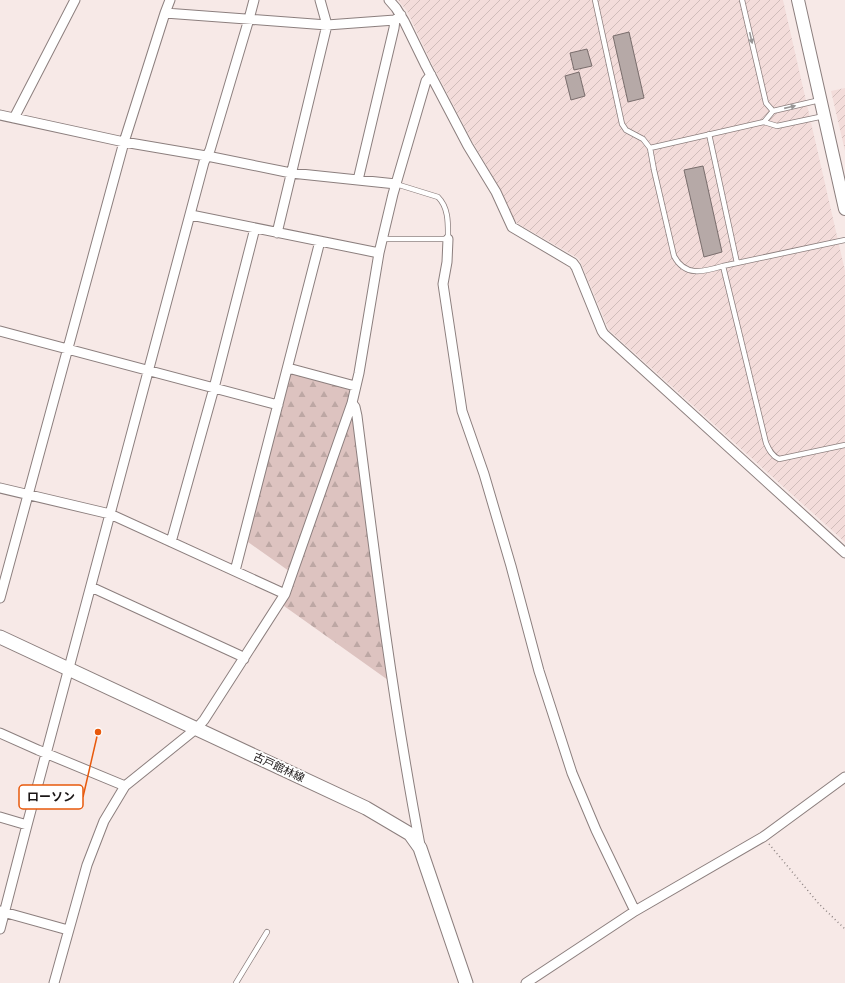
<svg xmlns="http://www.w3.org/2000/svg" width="845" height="983" font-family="Inter,'Noto Sans JP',sans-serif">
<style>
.industrial{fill:url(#industrial-furrows)}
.forest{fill:url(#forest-firs)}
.building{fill:#b6a9a7;stroke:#796d6c}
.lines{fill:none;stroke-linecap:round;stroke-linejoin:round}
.service-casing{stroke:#8c7f7e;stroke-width:6}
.minor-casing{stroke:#8c7f7e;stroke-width:11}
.tertiary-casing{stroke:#8c7f7e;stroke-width:14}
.secondary-casing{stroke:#8c7f7e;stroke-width:15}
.path{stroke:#8e8483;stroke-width:1.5;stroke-dasharray:1 3;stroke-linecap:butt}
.service{stroke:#fff;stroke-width:4.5}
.minor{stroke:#fff;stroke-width:9}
.tertiary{stroke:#fff;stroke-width:12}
.secondary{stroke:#fff;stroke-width:13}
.oneway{fill:#989696}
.labels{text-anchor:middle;stroke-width:3.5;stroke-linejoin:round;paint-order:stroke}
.street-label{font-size:11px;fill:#1b1616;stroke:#fff}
.leader{fill:none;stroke:#e8590c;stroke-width:1.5}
.callout-dot{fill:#e8590c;stroke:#fff;stroke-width:1.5}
.callout{fill:#fff;stroke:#e8590c;stroke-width:1.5}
.callout-label{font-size:12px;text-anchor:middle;font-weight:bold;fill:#1b1616}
</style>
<defs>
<pattern id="industrial-furrows" width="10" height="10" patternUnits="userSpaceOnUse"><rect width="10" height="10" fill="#f3dcda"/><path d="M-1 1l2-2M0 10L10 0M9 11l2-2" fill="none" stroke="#d0bcba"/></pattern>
<pattern id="forest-firs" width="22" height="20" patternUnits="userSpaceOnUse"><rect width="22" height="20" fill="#ddc3c0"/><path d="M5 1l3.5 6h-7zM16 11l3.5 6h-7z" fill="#bda7a4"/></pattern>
</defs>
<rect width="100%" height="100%" fill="#f7e9e7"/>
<path class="industrial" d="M398,0H783L845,271V542L609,330L580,261L578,258L517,223L513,218L498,185L471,139L431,62L407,11Z
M845,88V151L831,91Z"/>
<path class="forest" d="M287,371L350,390L348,404L289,571L248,542L268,443Z
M353,413L388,680L284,606Z"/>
<path class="building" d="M629,32L644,98L628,102L613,36Z
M587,49L592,66L574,70L570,53Z
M579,72L585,96L571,100L565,76Z
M703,166L722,252L704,257L684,170Z"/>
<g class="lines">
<defs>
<path id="service" d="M595,0L622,124L626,130L643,139L650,148L764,122L777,126L824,116
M742,0L766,103L773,111
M764,122L773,111L820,100
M709,134L737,263
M650,148L654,170L674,256C685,277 703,272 723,266
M383,237L387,239H448C448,224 449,208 438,197L396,184
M845,240L723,266L766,443C769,450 772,456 779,459L845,445
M236,983L267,932"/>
<path id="minor" d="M389,0L396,8L404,21L426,66L468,146L496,192L512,227L573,263L576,267L602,331L604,334L845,553
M165,13L327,25L395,20L401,15
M0,115L124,142L212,157L291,173L396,184
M14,118L75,0
M358,180L394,28L395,20
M191,215L379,253
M277,233L327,25L320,0
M448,239L447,262L443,284L462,411L484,474L511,566L539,671L572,773L596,830L635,911
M0,331L278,405
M288,368L355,386
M352,403L355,407L357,416C375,559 393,703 420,845
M0,488L110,514L285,594
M171,542L214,388L255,228
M235,571L320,241
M91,587L239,655L244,659
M0,598L124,142L165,13L170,0
M0,733L38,750L125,786
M0,817L27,825
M0,911L68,930
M0,929L27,825L204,162L210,150L249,19L254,0
M54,983L87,865L104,821L125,786L197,728L204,720L285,594L352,403L359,373L379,253L393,194L426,81L431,75
M526,983L635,911L763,837L845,777"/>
<path id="tertiary" d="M798,0L845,209"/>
<path id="secondary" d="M0,637L366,808L410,834L420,848L466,983"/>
</defs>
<use href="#service" class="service-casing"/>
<use href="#minor" class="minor-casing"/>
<use href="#tertiary" class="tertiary-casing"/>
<use href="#secondary" class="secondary-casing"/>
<path class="path" d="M769,844L819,904L845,929"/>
<use href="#service" class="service"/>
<use href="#minor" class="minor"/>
<use href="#tertiary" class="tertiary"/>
<use href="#secondary" class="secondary"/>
</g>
<defs><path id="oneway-solid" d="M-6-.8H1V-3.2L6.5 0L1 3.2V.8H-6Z"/></defs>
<g class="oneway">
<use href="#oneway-solid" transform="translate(751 38) rotate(77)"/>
<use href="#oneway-solid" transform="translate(790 107) rotate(-13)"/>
</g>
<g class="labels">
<g class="street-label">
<text transform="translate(279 767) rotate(25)" y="4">古戸館林線</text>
</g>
</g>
<path class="leader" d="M98 732L83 797"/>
<circle class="callout-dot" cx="98" cy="732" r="4"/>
<rect class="callout" x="19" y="785" width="64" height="24" rx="4"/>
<g class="callout-label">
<text x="51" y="801">ローソン</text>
</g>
</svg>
